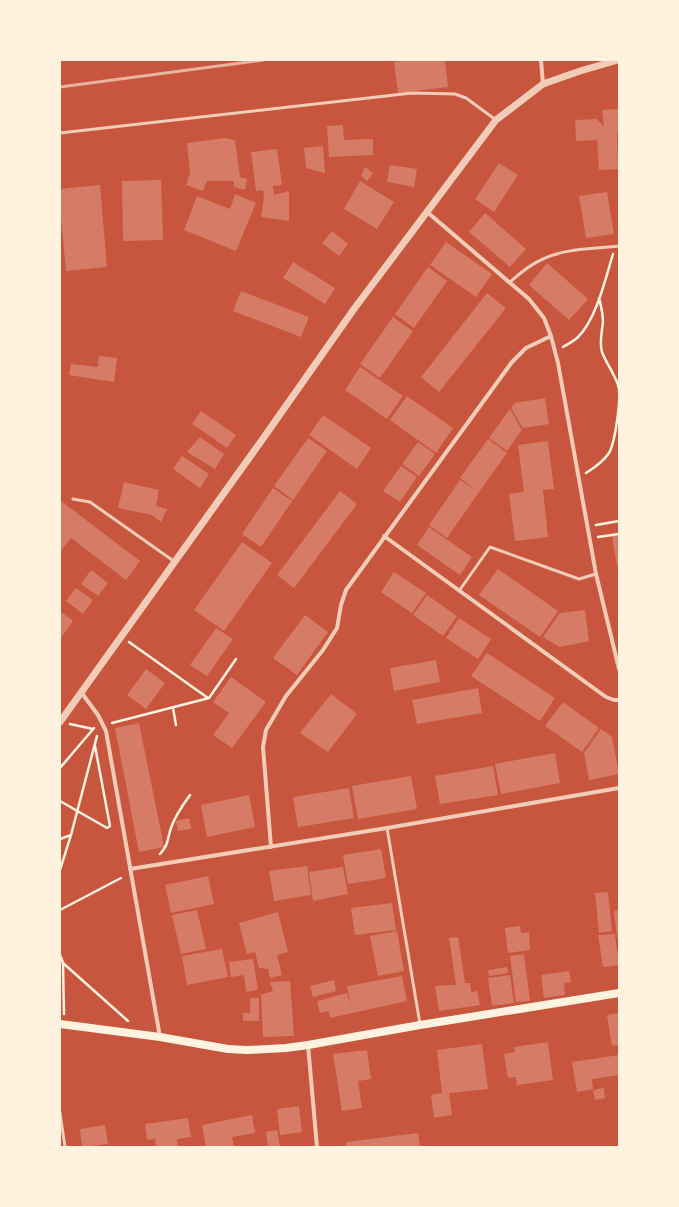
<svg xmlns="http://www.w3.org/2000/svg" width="679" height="1207" font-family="'Noto Sans',sans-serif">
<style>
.building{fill:#d67c66}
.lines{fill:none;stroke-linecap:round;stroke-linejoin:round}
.path{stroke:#fff3e0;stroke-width:2.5}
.service{stroke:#f1ccb7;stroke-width:3}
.minor{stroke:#f1ccb7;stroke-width:4}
.tertiary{stroke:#f1ccb7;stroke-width:7}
.secondary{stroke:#fff3e0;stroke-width:8}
.rail{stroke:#e9b49f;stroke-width:3}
</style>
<rect width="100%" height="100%" fill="#c8553d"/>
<path class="building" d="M410,60H445L448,87L398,93L394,62Z
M619,109V132H617L618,169L599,170L597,140L576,141L575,120L597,119L604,127L602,110Z
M343,125L344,140L373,139V155L329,157L327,126Z
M225,138L235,140L240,177L247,179L245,190L234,187V181H207L203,191L186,185L190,172L187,143Z
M323,146L325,173L306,168L304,148Z
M277,149L282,185L273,186L274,195L289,191V221L261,217L264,197L263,190L256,191L251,152Z
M499,163L518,175L494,212L475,199Z
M390,165L417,169L414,187L387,182Z
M365,167L373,173L367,181L361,176Z
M161,180L163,240L123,241L122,181Z
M360,181L394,202L377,229L344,209Z
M100,185L107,267L66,271L60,207V189Z
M607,192L614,234L586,238L579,196Z
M235,194L256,203L236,251L184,230L197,196L230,209Z
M485,213L526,249L510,267L469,232Z
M332,231L348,244L339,256L322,243Z
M446,242L492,274L476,297L430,265Z
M293,262L335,288L325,304L283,278Z
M547,263L588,299L569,320L529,285Z
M428,267L447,281L414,328L395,314Z
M241,291L309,317L301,337L233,311Z
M487,293L506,308L439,392L421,377Z
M393,317L413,331L380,378L360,364Z
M99,356L117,358L114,382L69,375L71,364L98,367Z
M360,367L403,396L387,419L345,390Z
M407,396L453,428L436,453L390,420Z
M545,398L549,424L523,428L511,408L515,403Z
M510,409L522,430L507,451L489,438Z
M201,411L236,435L227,448L192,424Z
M323,415L371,448L357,469L309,435Z
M200,437L224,454L215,469L187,452Z
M308,438L327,451L293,500L274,486Z
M488,439L507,453L479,492L460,478Z
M548,441L554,489L543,490L548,537L515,541L509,494L524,492L518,445Z
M418,442L435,454L419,476L402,464Z
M182,456L209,474L200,488L173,469Z
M401,466L417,477L400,502L383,491Z
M460,480L479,492L447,538L429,525Z
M124,482L159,490L156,506L167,509L161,522L152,515L118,508Z
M273,488L292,501L261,547L242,534Z
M340,491L357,504L294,588L277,575Z
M61,501L140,561L126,580L71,538L60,552Z
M429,527L472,557L460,575L417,545Z
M619,535V565L617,566L612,536Z
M242,542L272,563L224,631L194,610Z
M498,569L558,611L540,637L479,595Z
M91,570L108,583L98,596L81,584Z
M394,572L426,593L412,613L381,592Z
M76,588L93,600L83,614L66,601Z
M427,595L457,616L443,636L413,615Z
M585,610L589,641L560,647L543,637L560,613Z
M60,611L73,621L60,639Z
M305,615L328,632L297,675L273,658Z
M459,618L491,639L478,659L446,638Z
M216,628L233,639L207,676L190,665Z
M487,653L555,698L540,721L471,676Z
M436,660L440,682L394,691L390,668Z
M146,669L165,683L146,709L127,695Z
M231,677L266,702L232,748L213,735L229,713L213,702Z
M478,688L482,713L417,724L412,700Z
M331,694L357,714L328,752L300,733Z
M563,702L599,728L582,752L545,726Z
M139,723L164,847L139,852L115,728Z
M601,729L612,737L619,774L589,780L584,753Z
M555,753L560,783L501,794L495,764Z
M493,766L498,795L440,804L435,776Z
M411,776L417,809L358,819L352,786Z
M349,788L354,818L298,827L293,797Z
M249,795L255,827L207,837L201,805Z
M189,818L191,829L178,831L176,821Z
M381,849L386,878L348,884L343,855Z
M307,866L311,895L274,901L269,871Z
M343,867L348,894L313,901L309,872Z
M208,876L214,904L171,913L165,885Z
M608,892L612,931L599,933L595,893Z
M392,903L396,930L355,935L351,908Z
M197,910L206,949L181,954L172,915Z
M619,910V938H617L614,911Z
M278,912L288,952L277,955L282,975L270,978L268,969L259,968L255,952L247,954L239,923Z
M520,926L521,933L529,932L530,950L508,953L505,928Z
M397,931L404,971L378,976L370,936Z
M615,934L617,952L619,951V965L603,967L598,935Z
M458,937L465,983H470L471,992L477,991L480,1005L439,1011L435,986L456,985L449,938Z
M222,949L228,977L187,985L182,956Z
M524,954L530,1001L516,1002L510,956Z
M253,959L258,990L246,992L244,975L231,977L229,962Z
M507,967L508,973L489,976L488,970Z
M569,971L571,982L564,983L565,995L544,998L541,975Z
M510,975L514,1003L492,1006L488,978Z
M402,976L407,1001L330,1018L329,1011L320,1013L317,1001L347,993L351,1006L347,986Z
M334,980L336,991L313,997L310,986Z
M290,981L294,1036L263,1037L261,995L273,991L270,982Z
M250,998H259V1021H243V1013H250Z
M619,1013V1045L612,1046L607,1015Z
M548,1042L553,1080L517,1085L516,1077L508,1078L504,1054L515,1052L514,1047Z
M482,1044L488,1089L449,1093L452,1115L434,1118L431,1095L442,1093L437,1050Z
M367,1050L371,1079L358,1081L362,1108L342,1111L333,1054Z
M619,1055V1075L592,1079L593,1089L577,1092L572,1062Z
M604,1088L605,1098L595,1100L593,1090Z
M299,1106L302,1132L280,1135L277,1109Z
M252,1115L255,1133L232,1137L234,1147H206L202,1125Z
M188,1118L191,1137L177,1139L178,1147H156L155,1139L147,1140L145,1124Z
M105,1125L108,1144L82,1147L80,1129Z
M277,1130L280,1147H268L266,1132Z
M418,1133L420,1147H346V1142Z"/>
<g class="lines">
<path class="path" d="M563,347C568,344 574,341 578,337C596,320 606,277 613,254
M586,473C594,468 603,462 609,453C615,443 622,396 618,385C614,373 606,363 602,352C599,342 602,332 603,322C603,313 601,306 599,298
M596,525L619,521
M598,537L619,534
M129,642L208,698
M173,708L176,725
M112,723L209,698L236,659
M70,724L93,729
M95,746L110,826
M60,768L94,728
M60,801L107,828L110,826
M60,839L71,835
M160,854C169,844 167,840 171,828C175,816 182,806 190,795
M60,870L71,835L97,736
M60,910L121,878
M60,955L63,963L64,1014
M63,963L128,1021"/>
<path class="service" d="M60,133L412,93L455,94L466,98L496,120
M510,282C520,273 531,264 543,259C566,248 594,249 619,246
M73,499L90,502L175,562
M459,591L490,547L579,579L596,574
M387,828L420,1024
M60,1113L65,1147"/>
<path class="minor" d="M541,60L543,84
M426,211L529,299L544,318L551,336L558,363L596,574L619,669
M384,536L606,697L614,700H619
M81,692L98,715L106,731L160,1037
M271,847L263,747L266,730L286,696L323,650L337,628L341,605L346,590L512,362L526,348L551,336
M130,869L387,828L619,788
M308,1045L317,1147"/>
<path class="tertiary" d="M60,722L262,440L354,309L496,120L543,84L580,71L618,60"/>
<path class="secondary" d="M60,1024L160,1037L228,1049L247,1050L286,1048L308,1045L420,1025L619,993"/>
<path class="rail" d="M60,87L263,60"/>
</g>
<rect width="679" height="1207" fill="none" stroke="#fff3e0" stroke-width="122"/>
</svg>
